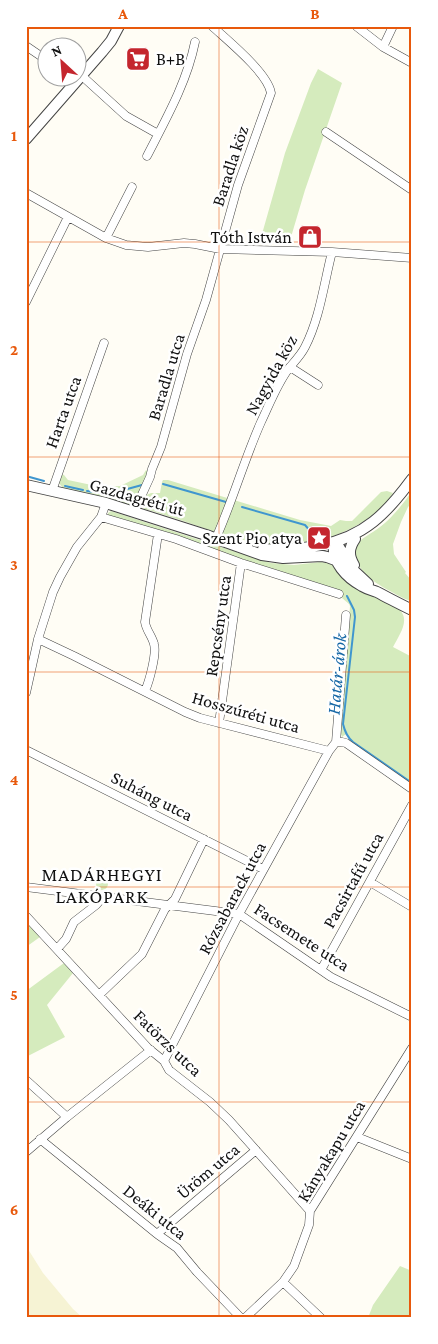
<svg xmlns="http://www.w3.org/2000/svg" width="438" height="1344" font-family="'Crimson Pro',serif">
<style>
.farmland{fill:#f6f3d4}
.green{fill:#d5ebbd}
.lines{fill:none;stroke-linecap:round;stroke-linejoin:round}
.stream{stroke:#3f96cf;stroke-width:2}
.minor-casing{stroke:#444;stroke-width:9}
.tertiary-casing{stroke:#444;stroke-width:12}
.minor{stroke:#fff;stroke-width:8}
.tertiary{stroke:#fff;stroke-width:10}
.grid{fill:none;stroke:#e8590c;stroke-width:1;stroke-opacity:0.55}
.labels{text-anchor:middle;stroke-width:5;stroke-linejoin:round;paint-order:stroke}
.poi-label{font-size:18px;fill:#111;stroke:#fff;text-anchor:end}
.street-label{font-size:18px;fill:#111;stroke:#fff}
.water-label{font-size:19px;font-style:italic;fill:#1768a6;stroke:#fff}
.neighbourhood-label{font-size:19px;letter-spacing:1px;fill:#111;stroke:#fff}
.neatline{fill:none;stroke:#e8590c;stroke-width:2}
.grid-label{font-size:16px;text-anchor:middle;font-weight:bold;fill:#e8590c}
</style>
<rect width="100%" height="100%" fill="#fffdf5"/>
<path class="farmland" d="M26,1246L43,1273L73,1309L83,1318H26Z"/>
<path class="green" d="M318,69L342,83L305,190L291,237L290,243L262,241V234L285,153L311,83Z
M146,470L148,471C143,484 142,493 132,504L126,505L63,488L58,482L60,474L64,475L68,480L101,487L120,486L143,475Z
M163,480H168L300,520L331,526L340,520L346,521H352L381,492L387,491L393,493C385,509 366,521 350,529C284,561 241,540 177,519C166,516 155,511 144,509L142,503L144,496L151,493H160L162,482Z
M412,491V503L408,507L401,522L393,544L394,554L406,572L405,573L412,581V600H408C402,598 396,594 390,591C370,580 355,570 354,546C362,538 372,533 380,527C393,517 403,504 412,491Z
M111,511L271,563L294,565L321,562L333,564L399,609C411,620 399,635 393,647L412,657V785L353,742L346,734L342,737L341,734L350,606L349,604L342,598L343,594L342,592L251,563L108,515V513Z
M96 884a6 6 0 1 1 12 0a6 6 0 1 1-12 0Z
M26,922L40,937L26,947V938L28,936L26,935Z
M64,963L73,973L47,1005L65,1037L26,1057V991Z
M400,1266L412,1271V1318H368L373,1305Z"/>
<g class="lines">
<path class="stream" d="M26,476L44,481
M163,484L226,502
M65,486L83,490
M87,491L109,494L142,485
M242,507L305,525L311,532
M347,596L354,610L355,617L343,724C345,732 347,737 353,742L412,783"/>
<defs>
<path id="minor" d="M356,26L383,47L412,63
M26,46L48,61
M383,47L393,26
M82,76L126,116L158,134
M326,132L412,190
M147,156C166,119 187,82 195,42
M26,193L106,238L126,245L148,247L184,243L195,244L220,249L332,252L412,258
M106,238L132,187
M26,302L68,217
M290,367L318,385
M52,491L104,343
M134,512L150,477L152,469L161,447L187,354L206,300L238,185L271,93C268,73 227,40 212,26
M101,517L176,539L241,563L339,594
M216,538C233,500 244,460 261,422C270,403 277,384 289,368C295,361 301,355 305,347C320,318 324,283 332,252
M38,639L74,656L185,712L200,718L329,751L336,742
M145,691C149,682 157,654 154,644C152,636 146,630 145,622L158,534
M26,693L38,639L53,592L60,577L77,547L101,517L106,503
M219,723L241,563
M336,742L346,615
M336,742H342L346,743L412,789
M26,750L263,869
M370,882L412,907
M26,887L239,914L331,977L412,1017
M26,916L148,1048L164,1061L169,1070L210,1102L229,1120L310,1211
M57,949L66,939L74,922L96,905L104,896
M321,970L412,805
M99,995L142,954L165,909L175,899L204,839
M164,1061L239,914L329,751
M26,1080L67,1117
M357,1137L412,1159
M40,1139L157,1234L177,1248L197,1272L241,1318
M26,1152L67,1117L151,1050
M157,1234L256,1150
M283,1282L321,1318
M245,1318L283,1282L294,1266L309,1225L310,1211L412,1048"/>
<path id="tertiary" d="M26,139L102,52L111,41L119,26
M26,485L106,503L206,535L262,555L283,558L322,556L327,557L335,560
M334,543C331,562 347,578 362,586C367,589 372,590 377,592C388,598 400,604 412,610
M334,543L339,547L352,569L368,584
M263,549C283,551 302,549 321,545C364,537 387,513 412,479
M354,565C348,555 349,548 355,539"/>
</defs>
<use href="#minor" class="minor-casing"/>
<use href="#tertiary" class="tertiary-casing"/>
<use href="#minor" class="minor"/>
<use href="#tertiary" class="tertiary"/>
</g>
<path class="grid" d="M219,26V1318M26,242H412M26,457H412M26,672H412M26,887H412M26,1102H412"/>
<defs>
<symbol id="supermarket-square" viewBox="-11 -11 22 22"><rect x="-9" y="-9" width="18" height="18" rx="4" fill="#c4262e" stroke="#fff"/><path d="M-6-5.5h2.5l.6 2H6L4.5 2H-2.5L-4.4-4H-6ZM-1.5 3.2a1.3 1.3 0 1 0 .1 0ZM3 3.2a1.3 1.3 0 1 0 .1 0Z" fill="#fff"/></symbol>
<symbol id="shop-square" viewBox="-11 -11 22 22"><rect x="-9" y="-9" width="18" height="18" rx="4" fill="#c4262e" stroke="#fff"/><path d="M-5-2.5h2.3a2.7 3.5 0 0 1 5.4 0H5L5.5 6h-11ZM-1.5-2.5h3a1.5 2.3 0 0 0-3 0Z" fill="#fff"/></symbol>
<symbol id="sight-square" viewBox="-11 -11 22 22"><rect x="-9" y="-9" width="18" height="18" rx="4" fill="#c4262e" stroke="#fff"/><path d="M0-6L1.8-2.2L6-1.7L2.9 1.2L3.7 5.4L0 3.3L-3.7 5.4L-2.9 1.2L-6-1.7L-1.8-2.2Z" fill="#fff"/></symbol>
</defs>
<g fill-rule="evenodd">
<use href="#supermarket-square" x="124" y="45" width="28" height="28"/>
<use href="#shop-square" x="296" y="223" width="28" height="28"/>
<use href="#sight-square" x="305" y="524" width="28" height="28"/>
</g>
<g class="labels">
<g class="poi-label">
<text x="156" y="65" text-anchor="start">B+B</text>
<text x="292" y="243">Tóth István</text>
<text x="302" y="544">Szent Pio atya</text>
</g>
<g class="street-label">
<text transform="translate(230 166) rotate(-72)" y="6">Baradla köz</text>
<text transform="translate(271 375) rotate(-61)" y="6">Nagyida köz</text>
<text transform="translate(166 377) rotate(-73)" y="6">Baradla utca</text>
<text transform="translate(63 412) rotate(-70)" y="6">Harta utca</text>
<text transform="translate(137 497) rotate(16)" y="6">Gazdagréti út</text>
<text transform="translate(218 626) rotate(-82)" y="6">Repcsény utca</text>
<text transform="translate(246 712) rotate(16)" y="6">Hosszúréti utca</text>
<text transform="translate(152 796) rotate(27)" y="6">Suháng utca</text>
<text transform="translate(353 880) rotate(-61)" y="6">Pacsirtafű utca</text>
<text transform="translate(232 898) rotate(-62)" y="6">Rózsabarack utca</text>
<text transform="translate(302 937) rotate(33)" y="6">Facsemete utca</text>
<text transform="translate(168 1043) rotate(44)" y="6">Fatörzs utca</text>
<text transform="translate(331 1151) rotate(-59)" y="6">Kányakapu utca</text>
<text transform="translate(208 1171) rotate(-40)" y="6">Üröm utca</text>
<text transform="translate(155 1212) rotate(39)" y="6">Deáki utca</text>
</g>
<g class="water-label">
<text transform="translate(336 674) rotate(-85)" y="7">Határ-árok</text>
</g>
<g class="neighbourhood-label">
<text x="102" y="881">MADÁRHEGYI<tspan x="102" dy="22">LAKÓPARK</tspan></text>
</g>
</g>
<rect width="438" height="1344" fill="none" stroke="#ffffff" stroke-width="55"/>
<g transform="translate(62 62) rotate(334)"><circle r="24" fill="#ffffff" stroke="#a0a0a0"/>
<path d="M0-4L9 19L0 12L-9 19Z" fill="#c4262e"/>
<text y="-8" font-size="14" font-weight="bold" text-anchor="middle" fill="#111111">N</text>
</g>
<rect x="28" y="28" width="382" height="1288" class="neatline"/>
<g class="grid-label">
<text x="123" y="19">A</text>
<text x="315" y="19">B</text>
<text x="14" y="141">1</text>
<text x="14" y="355">2</text>
<text x="14" y="570">3</text>
<text x="14" y="785">4</text>
<text x="14" y="1000">5</text>
<text x="14" y="1215">6</text>
</g>
</svg>
